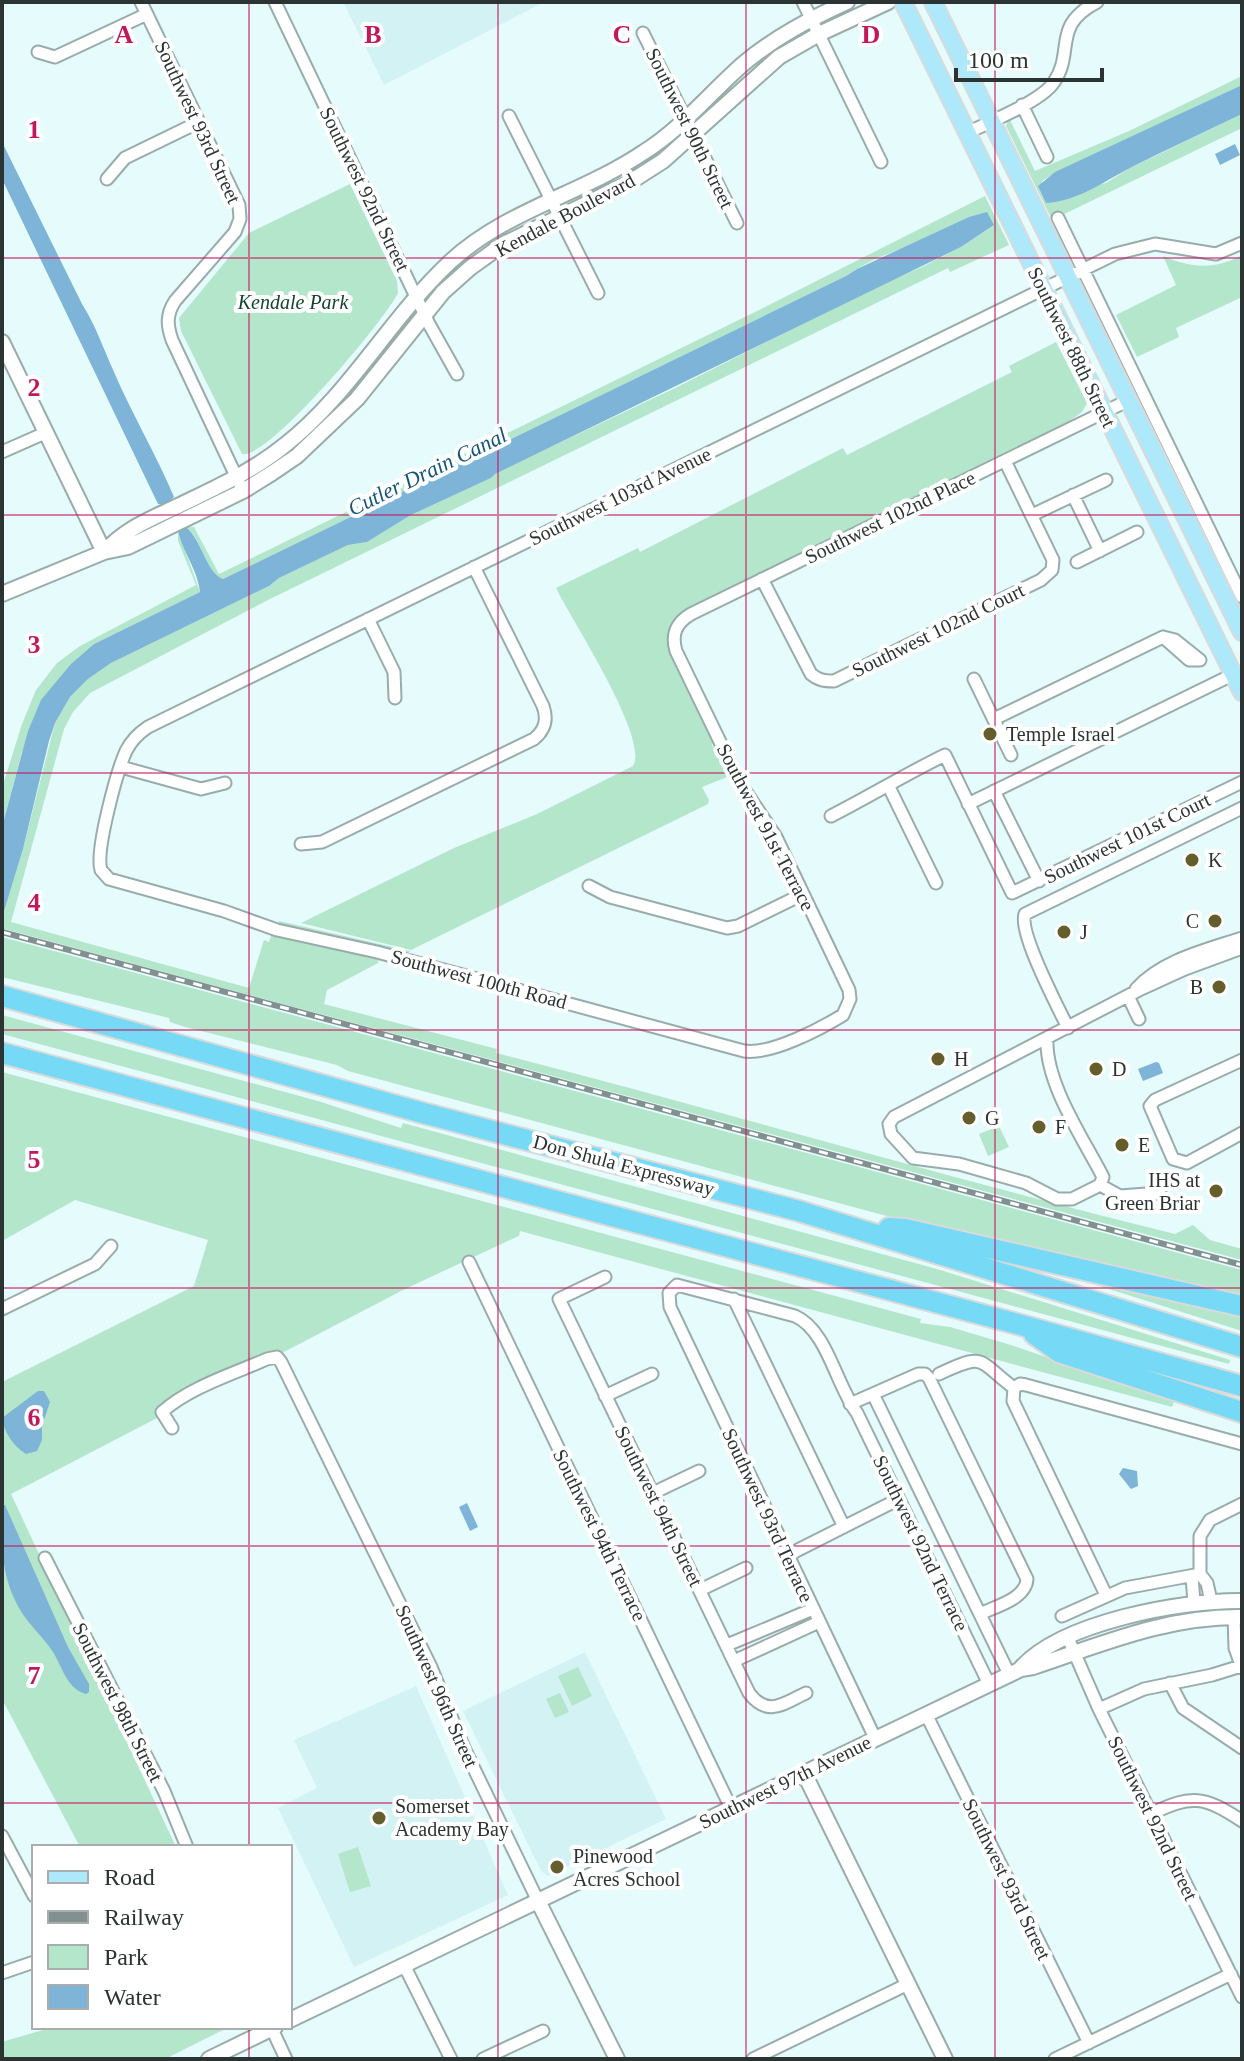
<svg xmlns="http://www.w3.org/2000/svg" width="1244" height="2061" font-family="Georgia,serif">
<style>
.built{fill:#d3f2f3}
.green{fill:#b4e6cb}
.water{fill:#7db4d7}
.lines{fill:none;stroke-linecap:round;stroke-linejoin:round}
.street-casing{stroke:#98acac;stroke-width:15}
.secondary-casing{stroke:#98acac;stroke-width:18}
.primary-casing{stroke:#d9dada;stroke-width:20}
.highway-casing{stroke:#d9dada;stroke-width:24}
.street{stroke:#fff;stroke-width:11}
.secondary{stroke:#fff;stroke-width:14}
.primary{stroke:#ade9fa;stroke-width:16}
.highway{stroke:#76daf6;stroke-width:20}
.rail-casing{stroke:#829091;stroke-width:6}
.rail{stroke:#fff;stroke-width:3;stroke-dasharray:9;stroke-linecap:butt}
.grid{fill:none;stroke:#c2185b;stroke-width:2;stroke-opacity:0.55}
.poi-dot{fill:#635e2b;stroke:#fff;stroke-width:3}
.labels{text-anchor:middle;stroke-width:8;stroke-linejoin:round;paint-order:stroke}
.street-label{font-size:20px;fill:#2b3333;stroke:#fff}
.park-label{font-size:20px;font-style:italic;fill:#14442f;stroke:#fff}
.poi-label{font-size:20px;fill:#2b3333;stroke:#fff;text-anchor:start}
.water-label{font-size:22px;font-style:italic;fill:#145678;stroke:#fff}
.grid-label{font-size:26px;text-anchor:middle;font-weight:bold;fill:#c2185b;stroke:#fff;stroke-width:8;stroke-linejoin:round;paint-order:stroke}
</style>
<rect width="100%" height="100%" fill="#e6fbfc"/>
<path class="built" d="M343,2H544L384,85Z
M585,1652L666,1819L548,1876L541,1871L463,1711Z
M416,1686L508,1895L354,1967L278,1808L317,1788L294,1740Z"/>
<path class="green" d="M1242,76V85L1050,176L1042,181L1045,196L1106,183L1130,168L1242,114V128L1052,220L1006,126L1009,118L1035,171L1129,131Z
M350,184L397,281L398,293C385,320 268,460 242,454L181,331L179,318L249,233Z
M985,196L1009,245L950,272L948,268L268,600L90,693L73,712L64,729L11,922L249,988L264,940L269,942L272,933L379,957L378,963L327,990L324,1004L497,1049L496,1053C723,1111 947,1178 1175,1234L1193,1225L1210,1240L1242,1249V1260L197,981L5,929L2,937L1242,1270V1301L965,1237L348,1071L337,1065L185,1027L170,1022L169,1018L2,977V918L23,849L55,723L70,697L88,679L111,663L269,586L279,578L348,545L367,542L411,515L491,478L494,474L675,388L870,290L924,266L961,247L993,226C944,238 888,246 846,276L223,579C204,572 203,538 185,526L194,527L219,574L757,311Z
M1242,255V297L1176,328L1179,337L1137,357L1116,315L1176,285L1163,256C1190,268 1216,270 1242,255Z
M1056,342L1087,403L1082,412L1060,428L680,616C668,628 667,637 672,653L716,742L712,744L713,747L718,746L732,775L702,787L709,800L708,804L411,950L301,923L454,848L537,814L633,766C650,739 571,619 556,588L638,548L640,552L843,448L847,455L1012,372L1009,366Z
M178,530L200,592L94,644L22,752L2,827V788L22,724L36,690L57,663L80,646L196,585L178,541Z
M279,921L410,951L406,955L278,925Z
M2,1015L318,1101L401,1128L403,1123L937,1269L1230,1360L1229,1364L2,1034Z
M2,1072L921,1319L920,1323L950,1327L1011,1345L1174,1401L1172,1407L520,1231L519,1236L510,1240L405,1289L11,1494L176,1847H80L2,1699V1382L194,1286L208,1240L75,1200L2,1241Z
M999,1126L1009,1147L988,1156L979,1134Z
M1052,1271L1242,1310V1331Z
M578,1667L592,1696L572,1706L558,1676Z
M560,1693L569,1712L555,1718L546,1699Z
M358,1847L371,1886L350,1892L338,1854Z
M53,2027H229L165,2059H2V2042Z"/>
<path class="water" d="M1242,85V114C1205,132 1167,149 1130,168C1103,182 1078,201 1046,203L1038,186L1055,172Z
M2,142L82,304C96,326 103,348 114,372C132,414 156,454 174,497L165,505L158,504L2,179Z
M1235,144L1240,155L1220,165L1215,154Z
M987,212L994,225L961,247L495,474L491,478L411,515L367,542L348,545L279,578L269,586L111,663L88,679L70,697L55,723L49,741L23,849L2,918V827L28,731L41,700L71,664L94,644L200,592C198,570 182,551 178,530L185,526C202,539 206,573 223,579L846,276L857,269L969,217Z
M1156,1062L1159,1063L1163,1073L1143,1081L1138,1069Z
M38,1391H44L50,1402L42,1426V1440L37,1451L26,1454C13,1446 4,1432 2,1418Z
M1123,1468L1137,1471L1138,1486L1131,1489L1119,1474Z
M467,1503L478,1527L470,1531L459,1507Z
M5,1505L68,1647L89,1684V1692L86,1694C66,1688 63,1668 53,1652C44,1638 31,1627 22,1613C0,1577 2,1547 2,1505Z"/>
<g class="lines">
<defs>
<path id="street" d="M141,2L239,205L240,219L235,232L175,301C166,315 167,325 172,340L243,491
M275,2L429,324L457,374
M803,2L881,162
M643,33L737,223
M38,52L55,57L147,14
M1022,105L1047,157
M509,116L598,293
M967,133C989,122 1042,101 1054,82C1075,51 1051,26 1097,2
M107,179L125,158L199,122
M1058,218L1242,597
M1129,400L691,614C676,623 671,634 676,651L740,783L776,837L849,990L850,999L843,1015C820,1029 771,1055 744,1051L377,952L277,930L224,911L109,879L101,870C95,851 117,771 126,751C131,741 139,733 148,727L1115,254L1155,244L1216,254L1242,243
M2,452L45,433
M1073,495L1100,551
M1032,515L1106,480
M1077,562L1137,532
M762,579L811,674C818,680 824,681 834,681L1041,580L1052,570L1053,560L1005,461
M368,619L394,672L395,698
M1163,637L1175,640L1200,660H1189Z
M974,679L1011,755
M994,719L1163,637
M121,767L201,789L225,783
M888,785L936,883
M994,791L1039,881
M968,804L1234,674
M831,816C870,796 906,774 945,755L1012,893L1242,782
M301,844L322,842L534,739C545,730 548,720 543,706L474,567
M589,886L610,897L727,928L738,926L803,894
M1136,989C1162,960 1206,950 1242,938
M1128,996L1139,1019
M1068,1028C1058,1007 1018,932 1025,914L1242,808
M1047,1039C1045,1083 1083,1138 1103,1177L1100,1185L1072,1199H1057L1026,1183L959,1164L913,1158L891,1134L889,1124L894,1117L1139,990L1185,969L1242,948
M1242,1060L1155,1100L1150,1106L1173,1159L1187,1163L1242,1133
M1100,1185L1120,1196L1160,1193
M469,1262L731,1808
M605,1277L559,1299L749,1693C768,1718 784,1703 806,1693
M734,1299L844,1527
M2,1309L95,1264L111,1246
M939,1374C986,1352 977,1360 1014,1388
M873,1394L1009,1674
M605,1396L652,1374
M850,1404L918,1374H925L929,1378L1027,1579C1026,1599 996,1606 980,1614
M172,1428L162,1412C190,1387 233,1374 267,1359L277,1357L281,1362L431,1667L464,1748L538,1901
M653,1493L699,1471
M788,1555L899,1499
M45,1558L164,1791L187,1847
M1192,1576L1194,1603
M700,1590L746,1568
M1106,1595L1013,1401L1014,1388L1020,1384L1026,1385L1242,1444
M1211,1601L1207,1583L1200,1574V1536L1210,1520L1242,1504
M1062,1616L1125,1588L1200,1574
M1234,1617L1235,1648L1242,1668
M1068,1638L1099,1709L1242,1997
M727,1645L813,1609
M734,1661L819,1622
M1170,1683L1183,1708L1242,1748
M1099,1709L1144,1689L1212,1675L1241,1666
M926,1714L1089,2043
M875,1738L670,1307L669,1293L677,1285L795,1316C827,1330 836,1385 857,1413L989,1684
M1151,1814C1192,1794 1204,1796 1242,1821
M2,1836L34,1896
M404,1965L451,2059
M2,1973L34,1962
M271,2027L286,2059
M483,2059L543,2031
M753,2059L908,1984
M1055,2059L1231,1974"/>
<path id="secondary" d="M2,342L104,552
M104,552C128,527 149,520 180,505C217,487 253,471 285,445C350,394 390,318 450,262C506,210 582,194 644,152C682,128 710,93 743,64C775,37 810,19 847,2
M2,594L104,552L128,547L243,491L272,473L297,456L357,399L443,292L470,268L502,245L627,184L663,161L779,57L819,34L888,2
M1021,1668C1062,1622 1182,1600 1242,1601
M804,1773L945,2059
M538,1901L617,2059
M290,2020L1021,1669L1033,1667C1102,1644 1167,1616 1242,1617
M209,2059L275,2027"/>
<path id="primary" d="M903,2L1242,692
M933,2L1242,632"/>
<path id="highway" d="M2,996L423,1113L799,1211L1242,1347
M2,1053L1021,1325L1242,1386
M889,1228L905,1229L1242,1306
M1034,1334L1059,1352L1242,1412"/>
</defs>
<use href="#street" class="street-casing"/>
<use href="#secondary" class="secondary-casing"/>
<use href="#primary" class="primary-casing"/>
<use href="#highway" class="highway-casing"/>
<use href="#street" class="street"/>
<use href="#secondary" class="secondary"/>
<use href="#primary" class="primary"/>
<use href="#highway" class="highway"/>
<defs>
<path id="rail" d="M2,932L1242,1265"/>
</defs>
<use href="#rail" class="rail-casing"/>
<use href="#rail" class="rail"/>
</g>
<path class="grid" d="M249,2V1847M498,2V2059M746,2V2059M995,2V2059M2,258H1242M2,515H1242M2,773H1242M2,1030H1242M2,1288H1242M2,1546H1242M2,1803H1242M249,2027V2059"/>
<g class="poi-dot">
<circle cx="990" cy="734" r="8"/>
<circle cx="1192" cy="860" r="8"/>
<circle cx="1215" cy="921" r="8"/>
<circle cx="1064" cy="932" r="8"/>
<circle cx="1219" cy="987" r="8"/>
<circle cx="938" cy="1059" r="8"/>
<circle cx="1096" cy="1069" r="8"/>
<circle cx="969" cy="1118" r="8"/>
<circle cx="1039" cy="1127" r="8"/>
<circle cx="1122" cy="1145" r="8"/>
<circle cx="1216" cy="1191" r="8"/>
<circle cx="379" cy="1818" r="8"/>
<circle cx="557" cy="1867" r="8"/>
</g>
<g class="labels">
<g class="street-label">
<text transform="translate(198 122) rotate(65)" y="7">Southwest 93rd Street</text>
<text transform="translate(690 128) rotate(64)" y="7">Southwest 90th Street</text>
<text transform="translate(365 189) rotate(64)" y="7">Southwest 92nd Street</text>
<text transform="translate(565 215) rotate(-28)" y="7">Kendale Boulevard</text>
<text transform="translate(1072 347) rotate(64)" y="7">Southwest 88th Street</text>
<text transform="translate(620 496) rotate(-26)" y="7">Southwest 103rd Avenue</text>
<text transform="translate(890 517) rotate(-26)" y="7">Southwest 102nd Place</text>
<text transform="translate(938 630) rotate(-26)" y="7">Southwest 102nd Court</text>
<text transform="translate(766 827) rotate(62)" y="7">Southwest 91st Terrace</text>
<text transform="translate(1127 838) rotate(-26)" y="7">Southwest 101st Court</text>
<text transform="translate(479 979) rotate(15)" y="7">Southwest 100th Road</text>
<text transform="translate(624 1165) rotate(15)" y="7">Don Shula Expressway</text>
<text transform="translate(659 1506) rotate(64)" y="7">Southwest 94th Street</text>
<text transform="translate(768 1515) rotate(65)" y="7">Southwest 93rd Terrace</text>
<text transform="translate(600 1535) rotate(64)" y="7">Southwest 94th Terrace</text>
<text transform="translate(921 1543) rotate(64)" y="7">Southwest 92nd Terrace</text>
<text transform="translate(437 1686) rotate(66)" y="7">Southwest 96th Street</text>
<text transform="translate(118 1702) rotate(63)" y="7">Southwest 98th Street</text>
<text transform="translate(785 1782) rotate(-26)" y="7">Southwest 97th Avenue</text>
<text transform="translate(1153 1818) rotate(64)" y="7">Southwest 92nd Street</text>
<text transform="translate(1007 1879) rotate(64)" y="7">Southwest 93rd Street</text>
</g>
<g class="park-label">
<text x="293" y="309">Kendale Park</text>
</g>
<g class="poi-label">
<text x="1006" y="741">Temple Israel</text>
<text x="1208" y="867">K</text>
<text x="1199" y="928" text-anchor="end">C</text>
<text x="1080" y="939">J</text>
<text x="1203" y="994" text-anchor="end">B</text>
<text x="954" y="1066">H</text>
<text x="1112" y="1076">D</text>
<text x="985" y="1125">G</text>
<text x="1055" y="1134">F</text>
<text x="1138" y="1152">E</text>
<text x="1200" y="1187" text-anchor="end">IHS at<tspan x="1200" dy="23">Green Briar</tspan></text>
<text x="395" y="1813">Somerset<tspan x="395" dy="23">Academy Bay</tspan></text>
<text x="573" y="1863">Pinewood<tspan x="573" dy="23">Acres School</tspan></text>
</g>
<g class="water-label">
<text transform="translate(427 471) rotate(-26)" y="8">Cutler Drain Canal</text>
</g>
</g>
<g class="grid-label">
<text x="124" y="43">A</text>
<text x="373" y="43">B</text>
<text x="622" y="43">C</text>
<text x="871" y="43">D</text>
<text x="34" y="138">1</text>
<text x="34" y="396">2</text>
<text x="34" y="653">3</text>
<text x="34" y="911">4</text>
<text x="34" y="1168">5</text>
<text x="34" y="1426">6</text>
<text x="34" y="1684">7</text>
</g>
<rect width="1244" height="2061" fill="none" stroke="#2b3333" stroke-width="8"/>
<rect x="32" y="1845" width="260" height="184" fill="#ffffff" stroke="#aaadad" stroke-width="2"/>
<rect x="48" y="1871" width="40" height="12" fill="#ade9fa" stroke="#aaadad" stroke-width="2"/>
<text x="104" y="1885" font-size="24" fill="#2b3333">Road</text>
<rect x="48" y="1911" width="40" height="12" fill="#829091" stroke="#aaadad" stroke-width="2"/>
<text x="104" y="1925" font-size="24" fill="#2b3333">Railway</text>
<rect x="48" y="1945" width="40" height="24" fill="#b4e6cb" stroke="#aaadad" stroke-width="2"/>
<text x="104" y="1965" font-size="24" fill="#2b3333">Park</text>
<rect x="48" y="1985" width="40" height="24" fill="#7db4d7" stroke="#aaadad" stroke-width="2"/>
<text x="104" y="2005" font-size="24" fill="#2b3333">Water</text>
<path d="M956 68v12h146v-12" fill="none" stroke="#2b3333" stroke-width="4"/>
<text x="968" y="68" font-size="24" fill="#2b3333" stroke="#ffffff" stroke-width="6" paint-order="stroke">100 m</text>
</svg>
